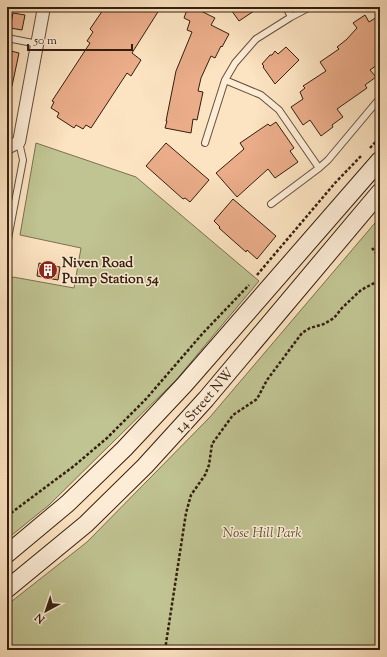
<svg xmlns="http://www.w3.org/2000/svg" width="387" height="657" font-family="'Sorts Mill Goudy',serif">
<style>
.green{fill:#c0c392;stroke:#7a7150}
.building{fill:#eaac89;stroke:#341f0f}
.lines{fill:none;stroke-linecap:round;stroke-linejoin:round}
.service-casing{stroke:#66503c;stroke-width:8}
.minor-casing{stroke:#66503c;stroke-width:14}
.secondary-casing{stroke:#341f0f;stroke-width:19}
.path{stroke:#341f0f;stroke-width:2.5;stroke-dasharray:3 2;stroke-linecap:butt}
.service{stroke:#fdedd7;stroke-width:6}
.minor{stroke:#fdedd7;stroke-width:12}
.secondary{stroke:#fdedd7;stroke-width:17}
.labels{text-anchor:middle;stroke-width:3;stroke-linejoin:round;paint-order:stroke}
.poi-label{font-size:14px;font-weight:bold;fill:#341f0f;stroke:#fdedd7;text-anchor:start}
.street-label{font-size:14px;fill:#341f0f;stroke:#fdedd7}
.park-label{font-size:14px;font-style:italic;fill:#5e5036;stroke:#fdedd7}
</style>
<rect width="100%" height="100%" fill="#fce3c1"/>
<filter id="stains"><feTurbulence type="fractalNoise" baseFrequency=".005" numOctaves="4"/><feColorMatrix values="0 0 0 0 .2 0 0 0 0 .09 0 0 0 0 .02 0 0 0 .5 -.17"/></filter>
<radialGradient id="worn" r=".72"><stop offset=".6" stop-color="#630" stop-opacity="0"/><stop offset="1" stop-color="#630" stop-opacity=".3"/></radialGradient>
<path class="green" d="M36,143L136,177L259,281L176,380L49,505L7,539V284L13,277L74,288L81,248L20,235Z
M380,217V650H7V605L87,542L210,417Z"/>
<path class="building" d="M105,7H161L132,53L141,60L131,76L127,73L91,128L86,125L83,129L76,125L74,128L57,117L59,113L51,108L54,102L52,101L90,43L87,41L93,32L90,29Z
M188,7H193L215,18L211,25L229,34L222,47L221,46L215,58L211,56L201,78L198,91L203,92L197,120L193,119L191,133L165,128L167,121H166L176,71L192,32L187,30L190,21L184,18Z
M229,7H260L239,21Z
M13,13L25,15L22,30L10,28Z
M365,15L369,22L380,15V63L370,70L376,77L365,85L367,88L337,109L343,117L332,125L333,127L321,136L310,120L303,125L291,107L303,99L300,92L305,88L303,86L326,71L320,62L339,49L337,47L346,40L357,28L353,23Z
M286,47L299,60L275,84L263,67L264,66L262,64L270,55H272L275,51L278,54Z
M7,50L19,53L12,86L7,85Z
M276,122L294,148L290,151L298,162L275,178L268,169L237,197L216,173L244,149L240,143L268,124L270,126Z
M166,143L209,180L190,202L185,198L183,199L146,166Z
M233,199L276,236L257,259L247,250L246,252L219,228L220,227L214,221Z
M39,263L60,267L58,280L37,276Z"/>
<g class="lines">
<defs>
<path id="service" d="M286,7L291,17
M7,38L38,44
M225,80L261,95L279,110L319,168
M205,143L225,80L235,63L256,39L291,17L310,7
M271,204L319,168L328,160L380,98
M7,244L23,160L19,142"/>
<path id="minor" d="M7,148L19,142L44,7"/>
<path id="secondary" d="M7,554L67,504L124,449L185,384L380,160
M7,589L86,524L145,466L206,399L380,192"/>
</defs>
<use href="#service" class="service-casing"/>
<use href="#minor" class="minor-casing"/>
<use href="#secondary" class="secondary-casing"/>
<path class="path" d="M370,148L380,137
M372,248L380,258
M257,275L335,183L362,155
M7,516L74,466L107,438L146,399L203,333L249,285
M165,650L186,513L191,495L205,475L209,465L212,444L233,415L257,399L267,380L302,333L310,328L324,324L334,318L342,308L361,290L380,280"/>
<use href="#service" class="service"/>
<use href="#minor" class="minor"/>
<use href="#secondary" class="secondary"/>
</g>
<defs>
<symbol id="building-disc" viewBox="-11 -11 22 22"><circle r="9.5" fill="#8f2418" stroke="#fdedd7"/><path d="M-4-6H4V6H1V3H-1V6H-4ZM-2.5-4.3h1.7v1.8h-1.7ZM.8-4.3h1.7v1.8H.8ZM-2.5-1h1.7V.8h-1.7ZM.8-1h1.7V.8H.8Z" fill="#fff"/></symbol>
</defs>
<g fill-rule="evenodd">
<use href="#building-disc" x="37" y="259" width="22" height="22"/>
</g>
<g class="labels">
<g class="poi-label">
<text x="62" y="267">Niven Road<tspan x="62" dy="16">Pump Station 54</tspan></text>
</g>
<g class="street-label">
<text transform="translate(204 400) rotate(-49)" y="5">14 Street NW</text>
</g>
<g class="park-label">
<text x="262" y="537">Nose Hill Park</text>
</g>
</g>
<rect width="387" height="657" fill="none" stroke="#fce3c1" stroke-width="24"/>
<rect x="8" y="8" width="371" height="641" fill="none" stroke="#341f0f" stroke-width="2"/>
<rect x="12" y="12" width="363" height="633" fill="none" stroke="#341f0f"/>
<g transform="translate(46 611) rotate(220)" stroke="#fdedd7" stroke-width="3" paint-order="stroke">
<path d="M0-3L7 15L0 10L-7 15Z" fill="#341f0f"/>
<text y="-6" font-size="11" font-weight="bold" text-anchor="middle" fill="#341f0f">N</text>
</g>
<path d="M28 44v6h104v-6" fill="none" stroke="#341f0f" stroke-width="2"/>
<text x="34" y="44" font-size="12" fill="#341f0f" stroke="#fdedd7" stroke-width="3" paint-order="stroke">50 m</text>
<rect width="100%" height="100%" filter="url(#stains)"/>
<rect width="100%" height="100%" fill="url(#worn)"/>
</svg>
